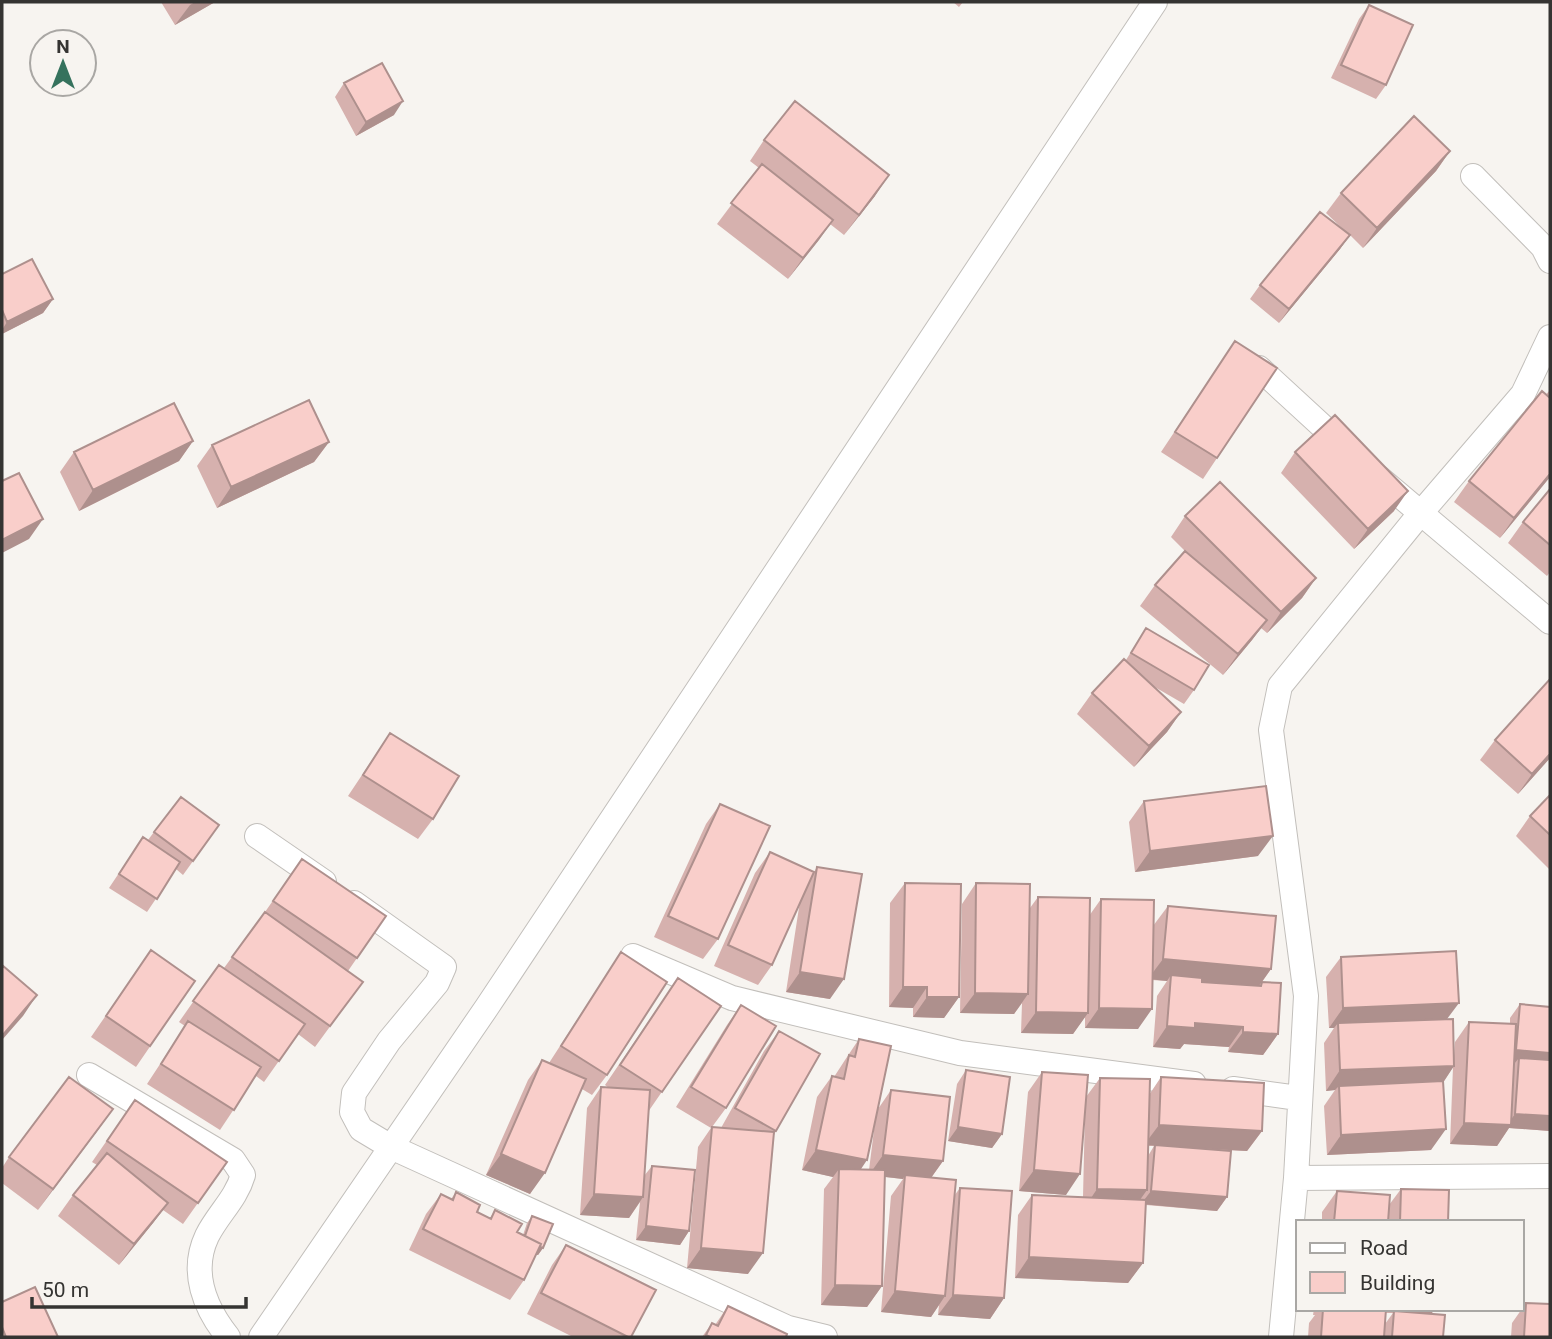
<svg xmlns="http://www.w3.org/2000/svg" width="1552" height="1339" font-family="Roboto,sans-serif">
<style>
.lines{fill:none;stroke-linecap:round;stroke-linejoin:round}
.minor-casing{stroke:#c2bfbb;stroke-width:26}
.minor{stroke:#fff;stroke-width:24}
.wall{fill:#d6b1ae;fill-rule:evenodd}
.shaded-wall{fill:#ae908d}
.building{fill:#f9ceca;stroke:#ae908d;stroke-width:2}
</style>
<rect width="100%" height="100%" fill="#f7f4f0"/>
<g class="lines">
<defs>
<path id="minor" d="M1473,176L1543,247L1550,261
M1259,368L1346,448
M1378,477L1550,622
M257,836L324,882
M354,903L444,967L437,983L389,1041L354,1093L352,1112L361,1129L391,1147L788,1328L825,1337
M633,956L732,998L960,1053L1194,1084
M89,1075L233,1160L243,1175C236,1199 218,1214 207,1236C190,1272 205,1308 228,1337
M1233,1089L1298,1098
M1296,1178L1550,1176
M261,1337L487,1007L1155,2
M1281,1337L1296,1178L1306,996L1271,730L1280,686L1419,515L1523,394L1550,337"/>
</defs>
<use href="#minor" class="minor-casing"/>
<use href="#minor" class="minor"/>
</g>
<path class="wall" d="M161,2H215L175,25Z
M953,2H963L959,7Z
M1369,5L1386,85L1376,99L1331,78L1359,19Z
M344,83L394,115L356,136L335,97Z
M764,140L875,196L844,235L830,224L788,279L717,224L759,168L750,161Z
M1450,151L1436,171L1363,248L1350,235L1340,249L1279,323L1250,299L1260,285L1348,234L1326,213L1341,193Z
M2,274L53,299L43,313L2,334Z
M1235,341L1217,458L1203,479L1161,452Z
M1550,390V477L1500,538L1454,502L1469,481Z
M193,441L179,461L79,511L60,472L74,452Z
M329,442L314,462L217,508L197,466L212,445Z
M1295,452L1394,511L1354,549L1281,473Z
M1550,489V572L1547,576L1508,543L1523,522Z
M1185,516L1316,578L1302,598L1267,633L1261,628L1252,640L1223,675L1140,606L1155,585L1185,551L1171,537Z
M1146,628L1194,690L1184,704L1153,686L1181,712L1167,732L1134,767L1077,714L1092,693L1126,660Z
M1550,679V758L1518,794L1480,760L1495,740Z
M390,733L433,819L418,839L348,796Z
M1550,795V870L1516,836L1530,816Z
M1144,801L1258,856L1135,872L1129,822Z
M720,804L718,939L703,959L654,937L706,824Z
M219,825L183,875L176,869L147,912L109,888L143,837L148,840L154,832Z
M770,852L814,872L817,867L830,999L786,992L800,901L772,965L758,985L714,966L755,873Z
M302,859L386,916L348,971V1002L315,1047L298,1034L264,1082L256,1076L220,1130L147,1084L185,1026L179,1022L219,965L224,968L265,912Z
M905,883L959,997L944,1018L913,1017V1008L889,1007L890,903Z
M976,883L1030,908L1038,897L1089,916L1101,899L1153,926L1168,906L1271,969L1262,982L1278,1034L1263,1055L1228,1052L1229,1047L1184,1044L1180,1049L1153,1047L1157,996L1167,981L1152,980L1138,1029L1085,1028V1017L1073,1034L1021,1033L1022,1003L1014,1014L960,1013L962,904Z
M151,950L195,981L136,1067L91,1037Z
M621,952L607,1075L592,1095L582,1089L530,1194L486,1175L528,1080L542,1060L549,1063Z
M1341,957L1447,1019L1454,1056L1455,1042L1469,1022L1510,1024V1018L1520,1004L1550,1131L1509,1128L1497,1146L1450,1144L1453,1067L1443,1083L1431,1150L1327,1155L1324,1106L1335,1090L1326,1091L1324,1043L1334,1028H1329L1326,977Z
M678,978L721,1006L648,1112L644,1176L652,1166L689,1231L680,1245L636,1240L640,1202L629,1218L580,1215L587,1108L601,1087L609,1088L605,1085Z
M741,1005L726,1108L712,1127L721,1128L764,1051L779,1031L776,1131L774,1135L748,1274L687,1268L698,1147L711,1128L676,1107L727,1025Z
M859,1039L878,1109L891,1090L943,1161L931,1178L954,1196L960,1188L1004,1298L990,1319L938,1315L939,1305L931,1317L881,1312L891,1196L903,1179L885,1177L882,1286L867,1307L821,1305L824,1189L833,1177L802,1170L817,1097L832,1076L834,1077L845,1060ZM875,1122L869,1170L861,1169Z
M966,1070L1002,1134L992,1148L948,1141L957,1084Z
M1042,1072L1086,1097L1100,1078L1149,1095L1161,1077L1262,1131L1247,1151L1186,1148L1227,1197L1217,1211L1146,1205L1143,1263L1128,1283L1015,1278L1018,1215L1032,1195L1083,1197L1085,1111L1066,1195L1019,1191L1028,1092ZM1148,1146H1154L1148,1156Z
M135,1100L227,1162L183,1224L163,1210L153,1223L119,1265L58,1216L73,1195L97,1165L92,1162Z
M113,1109L38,1210L2,1183V1168L9,1157Z
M1401,1189L1448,1222H1322V1212L1337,1191L1389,1205Z
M456,1192L477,1212L490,1218L495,1210L517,1232L523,1235L527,1223L532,1216L543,1248L538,1255H536L524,1280L510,1300L409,1250L426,1214L441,1194L451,1199Z
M566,1245L631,1337H573L527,1314L552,1265Z
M2,1302L58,1337H2Z
M1526,1303L1550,1337H1511L1512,1323Z
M728,1306L786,1337H702L712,1323L715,1325Z
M1314,1309H1434L1432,1313L1443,1337H1308L1309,1323L1315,1315H1313ZM1386,1313H1393L1385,1324Z"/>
<path class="shaded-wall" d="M195,2H215L175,25L190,5Z
M403,101L394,115L356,136L366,122Z
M1450,151L1436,171L1363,248L1377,228Z
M889,175L875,196L844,235Z
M833,220L819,240L788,279L803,258Z
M1350,235L1340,249L1279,323L1289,309Z
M53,299L43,313L2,334V330L7,322Z
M193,441L179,461L79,511L93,490Z
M329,442L314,462L217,508L231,487Z
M1550,474V477L1500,538L1514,518Z
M1408,491L1394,511L1354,549L1368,529Z
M43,519L29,539L2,553V540Z
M1316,578L1302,598L1267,633L1281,612Z
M1267,620L1252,640L1223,675L1238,654Z
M1181,712L1167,732L1134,767L1149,746Z
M1550,754V758L1518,794L1532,774Z
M1273,836L1258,856L1135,872L1150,851Z
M1163,959L1271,969L1256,990L1170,982L1171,975L1167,981L1148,979Z
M800,972L844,979L830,999L786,992Z
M903,987H927L913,1008L889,1007Z
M975,993L1028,994L1014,1014L960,1013Z
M37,995L23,1016L2,1040V1036Z
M927,997H959L944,1018L913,1017Z
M1459,1003L1444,1023H1338L1334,1028H1329L1343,1008Z
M1099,1008L1152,1009L1138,1029L1085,1028Z
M1036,1012L1088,1013L1073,1034L1021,1033Z
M1195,1023L1243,1027L1229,1047L1184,1044L1180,1049L1153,1047L1167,1026Z
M1243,1032L1278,1034L1263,1055L1228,1052Z
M1516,1050L1550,1053V1067L1519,1058L1514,1064H1506Z
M1454,1066L1440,1087L1339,1086L1335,1090L1326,1091L1340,1070Z
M113,1109L98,1130L38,1210L53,1189Z
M1515,1114L1550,1116V1131L1509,1128L1497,1146L1450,1144L1464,1123L1507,1125Z
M1159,1125L1262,1131L1247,1151L1144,1145Z
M958,1127L1002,1134L992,1148L948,1141Z
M1446,1129L1431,1150L1327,1155L1341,1135Z
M816,1150L867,1160L853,1181L839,1169L833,1177L802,1170Z
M501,1154L545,1173L530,1194L486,1175Z
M883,1155L943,1161L928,1182L905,1175L903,1179L869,1175Z
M1034,1170L1080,1174L1066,1195L1019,1191Z
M1097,1189L1147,1190L1132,1211L1083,1210Z
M1151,1191L1227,1197L1217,1211L1141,1204Z
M594,1194L643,1197L629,1218L580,1215Z
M168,1203L153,1223L119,1265L134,1244Z
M646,1226L689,1231L680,1245L636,1240Z
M523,1241L543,1248L538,1255L518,1248Z
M701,1248L763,1253L748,1274L687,1268Z
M1029,1257L1143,1263L1128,1283L1015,1278Z
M835,1285L882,1286L867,1307L821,1305Z
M895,1291L945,1296L931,1317L881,1312Z
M953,1295L1004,1298L990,1319L938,1315Z
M1386,1309H1434L1432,1313L1383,1312Z"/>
<path class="building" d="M1369,5L1413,25L1386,85L1341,65Z
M382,63L403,101L366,122L344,83Z
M795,101L889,175L859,215L764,140Z
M1414,116L1450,151L1377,228L1341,193Z
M762,164L833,220L803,258L731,203Z
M1320,212L1350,235L1289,309L1260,285Z
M32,259L53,299L7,322L2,310V274Z
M1235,341L1277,368L1217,458L1175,432Z
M1542,391L1550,398V474L1514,518L1469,481Z
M309,400L329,442L231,487L212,445Z
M174,403L193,441L93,490L74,452Z
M1335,415L1408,491L1368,529L1295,452Z
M19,473L43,519L2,540V481Z
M1220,482L1316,578L1281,612L1185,516Z
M1550,489V545L1523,522Z
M1185,551L1267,620L1238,654L1155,585Z
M1146,628L1209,665L1194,690L1131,653Z
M1124,659L1181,712L1149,746L1092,693Z
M1550,679V754L1532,774L1495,740Z
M390,733L459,776L433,819L363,775Z
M1266,786L1273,836L1150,851L1144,801Z
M1550,795V835L1530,816Z
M181,797L219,825L193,861L154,832Z
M720,804L770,826L718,939L668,916Z
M143,837L180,862L157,899L119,874Z
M770,852L814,872L772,965L728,945Z
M302,859L386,916L357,958L273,901Z
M817,867L862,874L844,979L800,972Z
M905,883L961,884L959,997H927V987H903Z
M976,883L1030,884L1028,994L975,993Z
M1038,897L1090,898L1088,1013L1036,1012Z
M1101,899L1154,900L1152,1009L1099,1008Z
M1168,906L1276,916L1271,969L1163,959Z
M265,912L363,982L330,1026L232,957Z
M151,950L195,981L150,1046L106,1016Z
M1456,951L1459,1003L1343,1008L1341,957Z
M621,952L667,982L607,1075L561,1046Z
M2,965L37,995L2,1036Z
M219,965L305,1024L279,1061L193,1001Z
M1171,975L1202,978V982L1261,986L1262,982L1281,983L1278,1034L1243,1032V1027L1195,1023V1028L1167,1026Z
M678,978L721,1006L662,1092L620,1065Z
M1520,1004L1550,1007V1053L1516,1050Z
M741,1005L776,1026L726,1108L691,1087Z
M1453,1019L1454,1066L1340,1070L1338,1023Z
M188,1021L261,1067L234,1110L161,1064Z
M1469,1022L1516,1024L1511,1125L1464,1123Z
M779,1031L820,1054L776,1131L735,1108Z
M859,1039L891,1046L867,1160L816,1150L832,1076L844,1079L849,1055L855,1057Z
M1519,1058L1550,1060V1116L1515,1114Z
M542,1060L586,1079L545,1173L501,1154Z
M966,1070L1010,1077L1002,1134L958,1127Z
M1042,1072L1088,1075L1080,1174L1034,1170Z
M69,1077L113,1109L53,1189L9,1157Z
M1161,1077L1264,1083L1262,1131L1159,1125Z
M1100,1078L1150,1079L1147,1190L1097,1189Z
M1443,1081L1446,1129L1341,1135L1339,1086Z
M601,1087L650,1090L643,1197L594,1194Z
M891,1090L950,1097L943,1161L883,1155Z
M135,1100L227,1162L198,1203L107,1141Z
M712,1127L774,1132L763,1253L701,1248Z
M1155,1145L1231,1151L1227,1197L1151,1191Z
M107,1153L168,1203L134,1244L73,1195Z
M652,1166L695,1170L689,1231L646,1226Z
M839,1169L885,1170L882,1286L835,1285Z
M905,1175L956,1180L945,1296L895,1291Z
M960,1188L1012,1191L1004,1298L953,1295Z
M1401,1189L1449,1190L1448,1222H1400Z
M1337,1191L1390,1195L1388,1222H1334Z
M456,1192L480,1205L477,1212L491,1219L495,1210L522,1224L517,1232L541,1244L524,1280L423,1229L441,1194L453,1200Z
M1032,1195L1146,1200L1143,1263L1029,1257Z
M532,1216L553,1224L543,1248L540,1247L541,1244L525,1236Z
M566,1245L656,1290L631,1337H628L541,1293Z
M35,1287L58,1337H6L2,1327V1302Z
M1526,1303L1550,1304V1337H1524Z
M728,1306L787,1334L786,1337H710L706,1335L712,1323L718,1326Z
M1323,1309H1386L1384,1337H1321Z
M1394,1311L1445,1315L1443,1337H1392Z"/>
<rect width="1552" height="1339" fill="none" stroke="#353432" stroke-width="7"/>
<rect x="1296" y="1220" width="228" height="91" fill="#f7f4f0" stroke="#a9a7a4" stroke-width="2"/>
<rect x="1310" y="1243" width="35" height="10" fill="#ffffff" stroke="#a9a7a4" stroke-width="2"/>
<text x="1360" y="1255" font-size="21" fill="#353432">Road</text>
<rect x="1310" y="1272" width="35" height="21" fill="#f9ceca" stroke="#a9a7a4" stroke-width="2"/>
<text x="1360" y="1290" font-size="21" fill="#353432">Building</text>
<g transform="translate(63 63)"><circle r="33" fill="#f7f4f0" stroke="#a9a7a4" stroke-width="2"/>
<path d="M0-5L12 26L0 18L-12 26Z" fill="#35725d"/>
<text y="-10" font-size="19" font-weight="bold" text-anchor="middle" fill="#353432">N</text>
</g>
<path d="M32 1297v10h214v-10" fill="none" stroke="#353432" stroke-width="3.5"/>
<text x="42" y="1297" font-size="21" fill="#353432" stroke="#f7f4f0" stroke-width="5" paint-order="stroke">50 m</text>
</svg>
